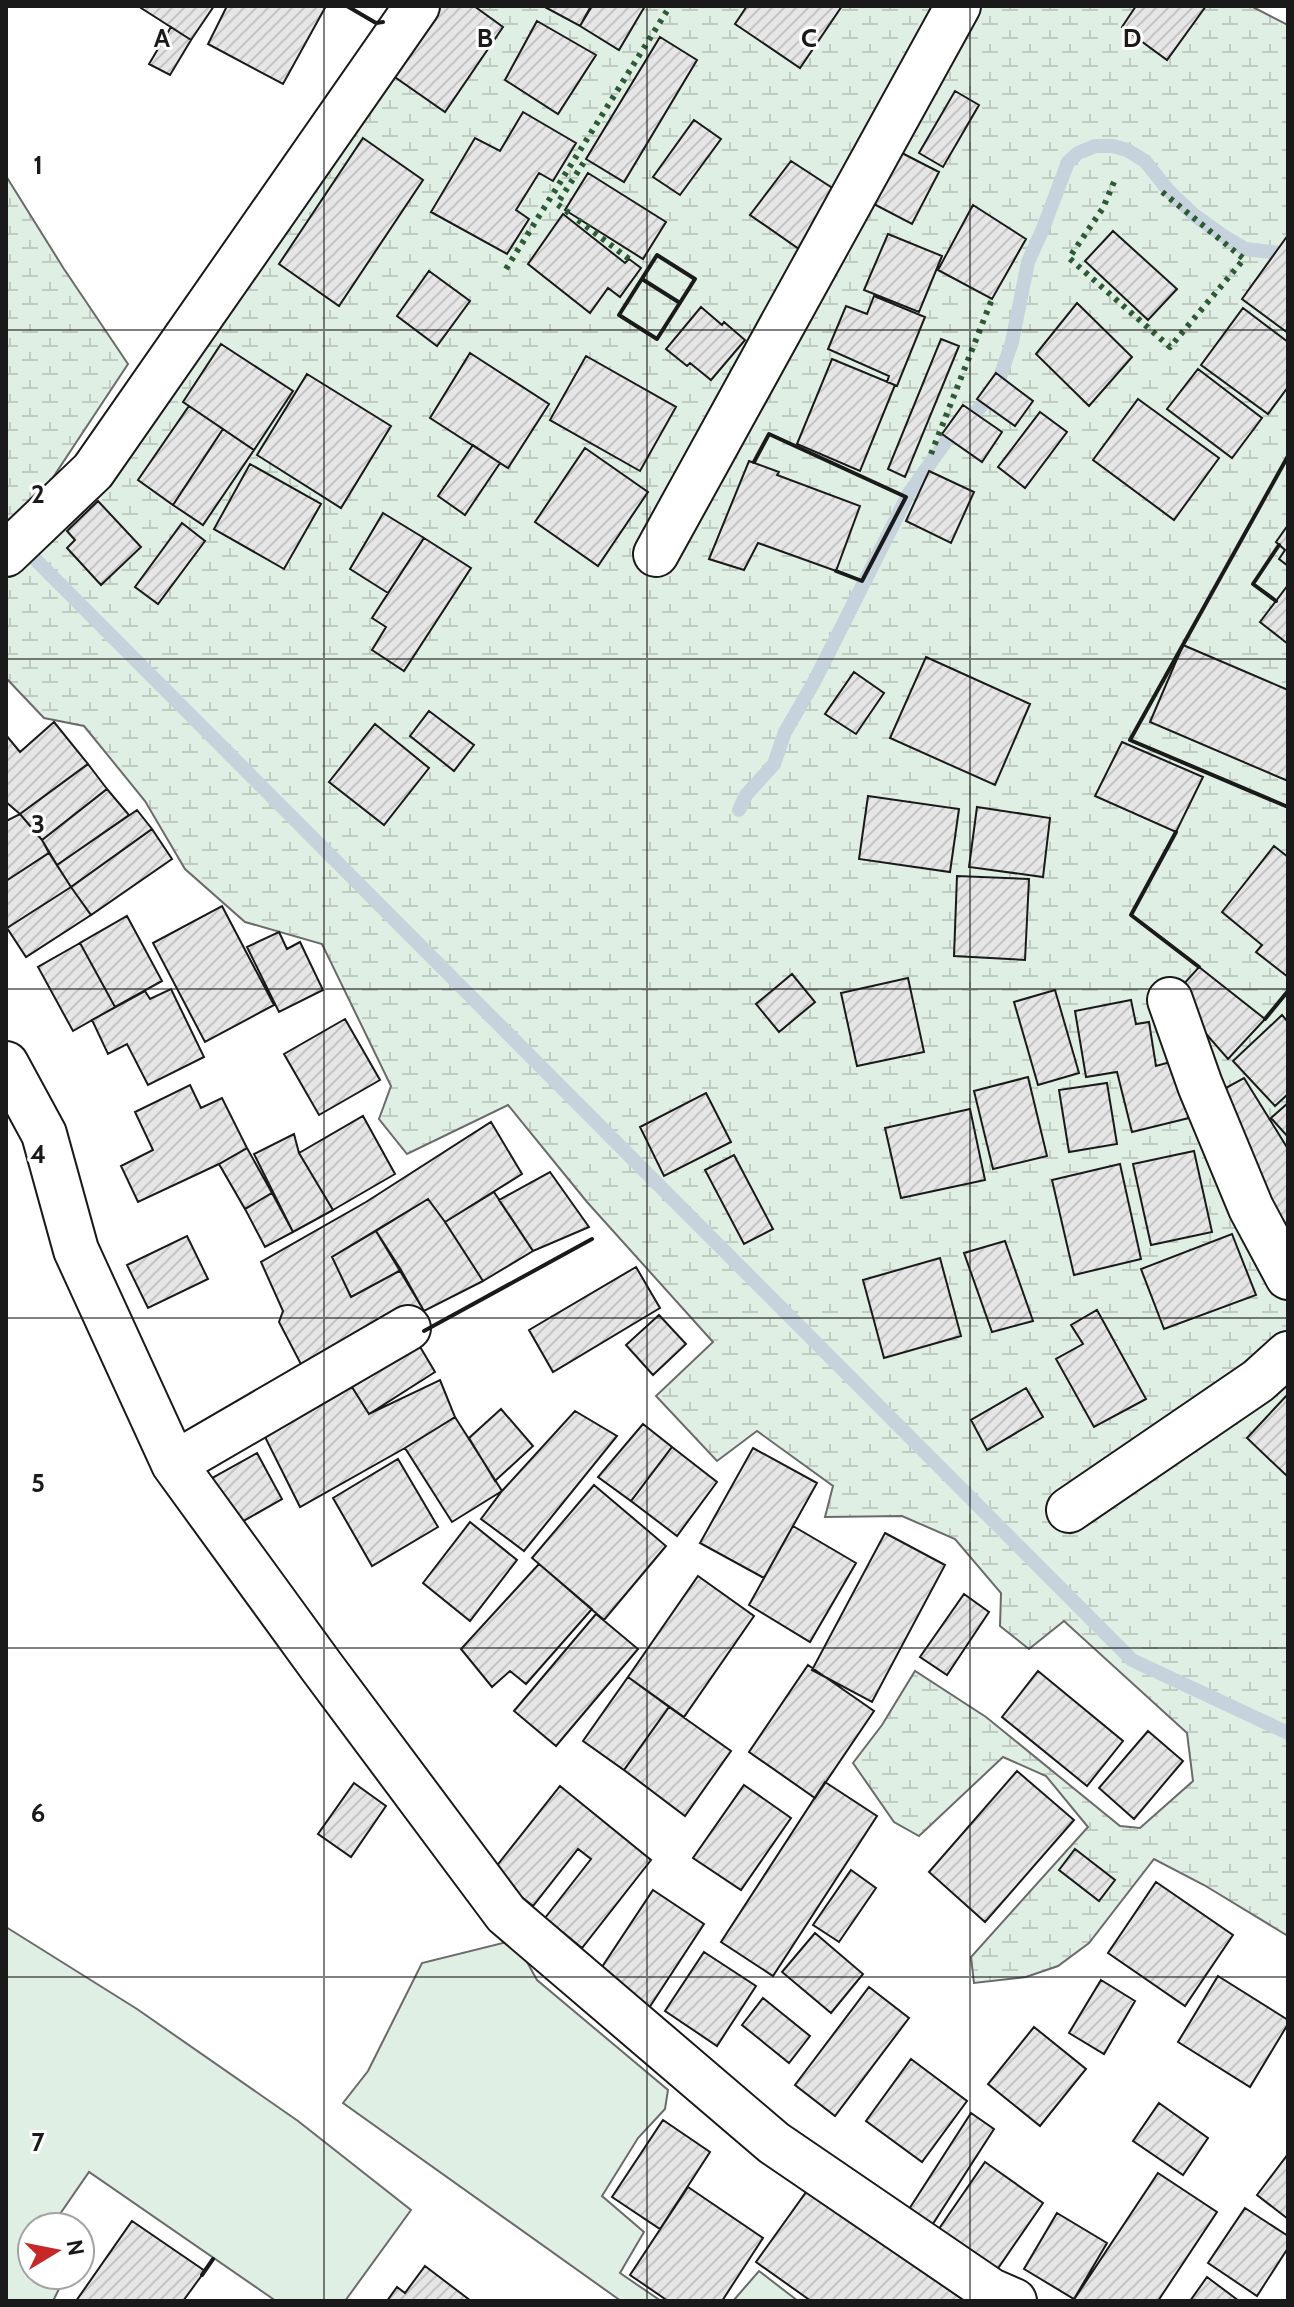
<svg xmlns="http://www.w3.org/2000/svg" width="1294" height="2307" font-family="Cabin,sans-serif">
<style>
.grass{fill:#e0efe3;stroke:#6a6a6a;stroke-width:2}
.wetland{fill:url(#wetland-marsh);stroke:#6a6a6a;stroke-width:2}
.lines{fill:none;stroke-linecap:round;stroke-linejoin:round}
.stream{stroke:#c6d2dc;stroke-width:14}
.building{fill:url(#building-hatch);stroke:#1a1a1a;stroke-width:2}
.street-casing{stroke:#1a1a1a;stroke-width:48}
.street{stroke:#fff;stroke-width:44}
.hedge{stroke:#2b5a34;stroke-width:6;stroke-dasharray:4 6;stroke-linecap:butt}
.wall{stroke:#1a1a1a;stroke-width:4}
.grid{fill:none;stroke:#1a1a1a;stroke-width:2;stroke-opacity:0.55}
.grid-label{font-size:26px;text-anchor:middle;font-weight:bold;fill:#1a1a1a;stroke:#fff;stroke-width:6;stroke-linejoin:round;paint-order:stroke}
</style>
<defs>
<pattern id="wetland-marsh" width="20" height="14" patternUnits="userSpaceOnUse" patternTransform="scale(2)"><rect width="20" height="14" fill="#e0efe3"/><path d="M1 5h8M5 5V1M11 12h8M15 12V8" fill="none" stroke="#c0ccc2"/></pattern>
<pattern id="building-hatch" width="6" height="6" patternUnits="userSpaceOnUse" patternTransform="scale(2)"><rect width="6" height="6" fill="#e6e6e6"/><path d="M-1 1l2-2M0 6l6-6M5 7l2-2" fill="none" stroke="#c5c5c5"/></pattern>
</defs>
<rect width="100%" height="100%" fill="#fff"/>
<path class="grass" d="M6,1927L137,2009L298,2121L411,2210L345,2301H276L89,2172L51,2227H32V2275H66L53,2301H6Z
M515,1940L537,1980L668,2090L665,2109L638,2138L602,2196L644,2232L620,2273L661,2301H621L343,2103L368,2071L422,1963Z
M759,2271L798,2301H733Z"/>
<path class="wetland" d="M417,6H1251L1288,25V1936L1204,1885L1154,1859L1089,1943L1058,1966L1026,1977L974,1983L971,1957L1088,1827L1046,1776L1003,1757L919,1836L894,1822L853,1763L882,1725L915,1671L986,1717L1120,1826L1140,1828L1193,1781L1187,1733L1064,1621L1029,1649L1000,1626L1001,1593L955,1539L902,1516L825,1517L833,1486L757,1431L717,1461L656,1396L713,1342L587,1202L508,1105L407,1154L379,1119L391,1086L322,944L245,922L185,869L145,801L84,726L44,718L6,678V554Z
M6,176L64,269L128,364L44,491L6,526Z"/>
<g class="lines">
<path class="stream" d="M20,544L1132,1660L1288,1733
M739,810L746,795L774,764L785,732L814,682L909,493L954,430L974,414L986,401L1000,377L1012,342L1028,262L1042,231L1068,162L1078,153L1095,146H1113L1127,150L1145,161L1168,190L1194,215L1222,235L1245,249L1288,254"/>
</g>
<path class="building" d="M138,6H214L191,40Z
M227,6H326L283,84L208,44Z
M435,6H474L503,27L445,112L389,73Z
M543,6H591L580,26Z
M592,6H645L619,50L580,26Z
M747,6H842L800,68L735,24Z
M1136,6H1206L1167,60L1122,27Z
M537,21L596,55L558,114L505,80Z
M171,27L191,40L170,75L149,64Z
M660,37L697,60L624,182L586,159Z
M955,91L979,105L943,167L919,153Z
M523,112L576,143L553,181L539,173L516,210L529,219L507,254L431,212L475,138L500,151Z
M694,120L721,139L680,195L653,177Z
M363,138L423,180L339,306L279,264Z
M896,150L939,172L912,224L870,202Z
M791,161L840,193L799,249L750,215Z
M588,173L666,222L643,259L565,210Z
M973,205L1026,239L992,299L938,270Z
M563,214L625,263L629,259L641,268L620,297L608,288L590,313L528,264Z
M1113,231L1177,289L1148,320L1085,261Z
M888,234L942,256L919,312L864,290Z
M1288,235V333L1242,299Z
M429,271L470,301L437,346L397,316Z
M874,296L925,317L897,386L887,382L889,376L828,349L846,306L867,314Z
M1077,303L1132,357L1089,406L1036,354Z
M701,307L722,325L724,322L745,340L711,380L690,363L687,366L666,349Z
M1243,308L1288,342V387L1268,414L1201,365Z
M941,339L959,346L905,477L888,469Z
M221,344L293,391L254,450L183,402Z
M470,353L549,404L508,468L430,418Z
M586,356L676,407L640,471L550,420Z
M832,359L895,385L860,471L797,444Z
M1198,369L1262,418L1232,458L1167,409Z
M996,373L1033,401L1015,426L977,399Z
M307,374L391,426L341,508L257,455Z
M1138,399L1219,458L1174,520L1093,460Z
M963,405L1002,432L982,462L942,434Z
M189,406L223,429L173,505L138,480Z
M1040,412L1067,432L1025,488L998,467Z
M223,429L254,450L203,525L173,505Z
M473,445L500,463L465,515L438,496Z
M585,448L648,492L598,566L535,522Z
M749,461L779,472L777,475L860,506L836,571L758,543L744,570L709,559Z
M250,464L321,504L284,569L214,529Z
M929,471L974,492L951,543L906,521Z
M98,501L141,547L101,585L67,548L75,540L67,531Z
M383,513L424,538L388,593L350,569Z
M182,523L205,541L158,604L135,587Z
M1288,525V566L1279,559L1285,550L1276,542Z
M424,538L471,568L404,671L372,650L386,627L372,618Z
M1288,585V644L1260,622Z
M1183,645L1288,690V781L1150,722Z
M926,657L1030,704L995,785L890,738Z
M854,672L884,693L856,734L825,714Z
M429,711L474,745L454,771L410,736Z
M54,722L88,764L20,814L6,802V735L20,752Z
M375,724L429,768L384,825L329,782Z
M1122,742L1203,777L1176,832L1095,796Z
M88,764L107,789L42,840L20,814Z
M107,789L129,815L57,865L42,840Z
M868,796L959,809L950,872L859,859Z
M977,807L1050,818L1043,877L969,867Z
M137,810L152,829L71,887L57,865Z
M20,814L42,840L49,853L6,881V821Z
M152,829L172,859L91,915L71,887Z
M1274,846L1288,857V977L1256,952L1262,945L1222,912Z
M49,853L71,887L7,928L6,881Z
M957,876L1029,879L1025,960L954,956Z
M71,887L91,915L26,957L7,928Z
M222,906L274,1005L205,1042L153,943Z
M127,916L162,981L115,1007L80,943Z
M279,932L287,949L300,942L323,990L279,1012L247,947Z
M80,943L115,1007L73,1031L38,967Z
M1199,967L1265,1019L1228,1059L1173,996Z
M792,974L815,1002L779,1032L756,1004Z
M908,978L924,1052L857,1066L841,993Z
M171,989L204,1057L148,1085L127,1044L108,1054L92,1020L145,991L150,999Z
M1055,990L1079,1073L1038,1085L1014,1002Z
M1131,1000L1136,1024L1149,1022L1156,1066L1174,1061L1189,1118L1132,1132L1117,1072L1086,1077L1075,1011Z
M1282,1015L1288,1022V1094L1275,1106L1233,1061Z
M345,1019L380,1080L319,1115L284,1054Z
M1028,1077L1047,1156L993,1169L974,1091Z
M1244,1078L1288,1149V1266L1211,1096Z
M1107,1083L1117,1144L1069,1152L1059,1090Z
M190,1085L201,1108L222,1098L247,1148L219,1164L138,1202L121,1166L153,1150L135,1112Z
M706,1093L731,1142L664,1176L640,1127Z
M1288,1103V1137L1271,1118Z
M970,1109L985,1180L901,1198L885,1128Z
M363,1116L395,1174L333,1210L299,1153Z
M491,1122L522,1174L445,1222L428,1199L332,1257L351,1297L401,1270L424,1311L305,1372L279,1322L283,1311L261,1262L366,1202Z
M294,1134L299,1153L333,1210L293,1232L254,1154Z
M247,1148L272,1193L245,1209L219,1164Z
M1194,1151L1212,1232L1151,1245L1133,1164Z
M734,1155L773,1229L744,1244L705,1170Z
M1120,1164L1141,1259L1074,1275L1052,1180Z
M550,1172L589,1227L533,1251L499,1200Z
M494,1192L533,1251L483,1281L445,1222Z
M272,1193L293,1232L265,1247L245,1209Z
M428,1199L445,1222L483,1281L424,1311L376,1231Z
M376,1231L401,1270L351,1297L332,1257Z
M1232,1234L1256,1295L1164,1329L1141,1269Z
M187,1236L208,1279L148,1308L127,1265Z
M1005,1241L1033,1321L992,1332L964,1253Z
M940,1258L961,1336L884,1358L863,1280Z
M636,1267L660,1308L553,1372L529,1330Z
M1097,1310L1146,1399L1094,1427L1056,1359L1083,1344L1071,1325Z
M659,1315L686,1344L653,1375L626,1345Z
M419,1345L435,1372L369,1414L352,1387Z
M440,1380L455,1417L405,1448L300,1507L265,1437L352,1387L369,1414Z
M1026,1388L1043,1417L987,1450L971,1420Z
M1288,1394V1477L1247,1438Z
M501,1409L533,1446L495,1481L469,1438Z
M575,1411L617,1436L524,1551L481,1519L502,1491Z
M455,1417L502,1491L452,1522L405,1448Z
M643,1424L672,1447L631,1501L598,1477Z
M672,1447L717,1482L677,1536L631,1501Z
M753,1448L817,1483L764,1578L700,1543Z
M257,1453L282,1499L233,1527L207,1481Z
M398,1459L438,1527L372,1566L333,1498Z
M594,1485L666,1546L604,1620L532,1558Z
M470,1522L517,1560L470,1621L423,1583Z
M793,1526L856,1563L810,1642L749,1605Z
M885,1533L945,1565L872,1702L812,1670Z
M539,1564L592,1609L526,1684L510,1671L492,1687L461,1649Z
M698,1576L754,1616L684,1717L628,1677Z
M964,1594L989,1612L947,1675L920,1657Z
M596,1614L638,1649L556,1746L514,1711Z
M808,1665L874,1711L815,1798L749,1752Z
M1038,1671L1123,1741L1087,1786L1002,1717Z
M628,1677L669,1707L624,1770L583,1741Z
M669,1707L731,1751L685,1816L624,1770Z
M1148,1731L1183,1761L1134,1819L1099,1788Z
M1017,1771L1074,1820L985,1922L929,1872Z
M825,1782L877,1816L773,1976L721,1942Z
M354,1783L386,1806L351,1857L318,1834Z
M744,1785L791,1818L741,1890L693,1858Z
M560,1786L651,1860L582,1948L545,1918L591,1859L578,1849L533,1906L491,1873Z
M1075,1849L1115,1880L1099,1901L1059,1870Z
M851,1870L876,1888L839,1942L813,1925Z
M1156,1882L1233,1935L1185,2006L1108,1953Z
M653,1890L704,1924L645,2014L594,1979Z
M815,1933L863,1974L831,2013L782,1972Z
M704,1952L756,1986L717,2046L665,2011Z
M1218,1976L1288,2020V2024L1250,2087L1178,2042Z
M1101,1980L1135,2001L1104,2054L1069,2033Z
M869,1987L909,2018L835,2116L795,2085Z
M763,1998L810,2036L789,2063L742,2025Z
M1034,2027L1086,2069L1040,2126L988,2084Z
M911,2059L967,2101L922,2162L866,2121Z
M1159,2103L1208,2138L1183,2175L1133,2141Z
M971,2113L994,2129L927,2233L904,2217Z
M663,2120L710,2152L660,2229L612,2197Z
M1288,2154V2219L1257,2195Z
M985,2162L1043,2203L992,2277L934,2236Z
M1158,2173L1217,2212L1158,2301H1073Z
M688,2187L763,2238L722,2301H668L630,2275Z
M809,2188L965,2301H811L756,2262Z
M1245,2208L1288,2236V2248L1257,2296L1208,2263Z
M1057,2213L1107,2243L1074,2299L1024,2269Z
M132,2221L205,2271L183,2301H76Z
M425,2266L471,2301H387L397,2287L405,2293Z
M1207,2277L1239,2301H1190Z"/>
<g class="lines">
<defs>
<path id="street" d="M6,554L93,471L417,6
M656,554L958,6
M1170,1000L1200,1085L1251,1208L1288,1277
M6,1064L44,1134L76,1250L174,1464L321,1666L506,1914L774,2143L991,2291L1014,2301
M174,1464L408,1328
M1069,1510L1258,1381L1288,1354"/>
</defs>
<use href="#street" class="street-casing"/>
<use href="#street" class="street"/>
<path class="hedge" d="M1114,182L1103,208L1069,258L1170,347L1244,259L1161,191
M569,213L557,204L586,159
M578,220L629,259
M506,269L670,6
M931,454L992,299"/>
<path class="wall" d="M347,6L376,23L383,22
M657,255L695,279L657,339L619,315Z
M642,279L680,303
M1288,456L1130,740L1288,807
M754,462L769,434L906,497L862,581L836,571
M1276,601L1253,584L1279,545
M1176,832L1131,915L1199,967
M1265,1019L1288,991
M424,1331L592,1239
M202,2275L213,2259"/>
</g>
<path class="grid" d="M324,6V2301M647,6V2301M970,6V2301M6,330H1288M6,659H1288M6,989H1288M6,1318H1288M6,1648H1288M6,1977H1288"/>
<g class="grid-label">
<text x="162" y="47">A</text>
<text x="485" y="47">B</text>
<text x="809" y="47">C</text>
<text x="1132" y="47">D</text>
<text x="38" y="174">1</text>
<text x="38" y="503">2</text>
<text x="38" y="833">3</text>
<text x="38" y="1163">4</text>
<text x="38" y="1492">5</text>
<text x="38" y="1822">6</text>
<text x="38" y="2151">7</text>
</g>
<rect width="1294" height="2307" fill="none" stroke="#1a1a1a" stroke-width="16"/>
<g transform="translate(56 2251) rotate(80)"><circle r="38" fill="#ffffff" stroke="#a3a3a3" stroke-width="2"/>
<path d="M0-6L14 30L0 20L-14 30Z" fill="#c62828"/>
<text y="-12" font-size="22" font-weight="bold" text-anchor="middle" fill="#1a1a1a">N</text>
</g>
</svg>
